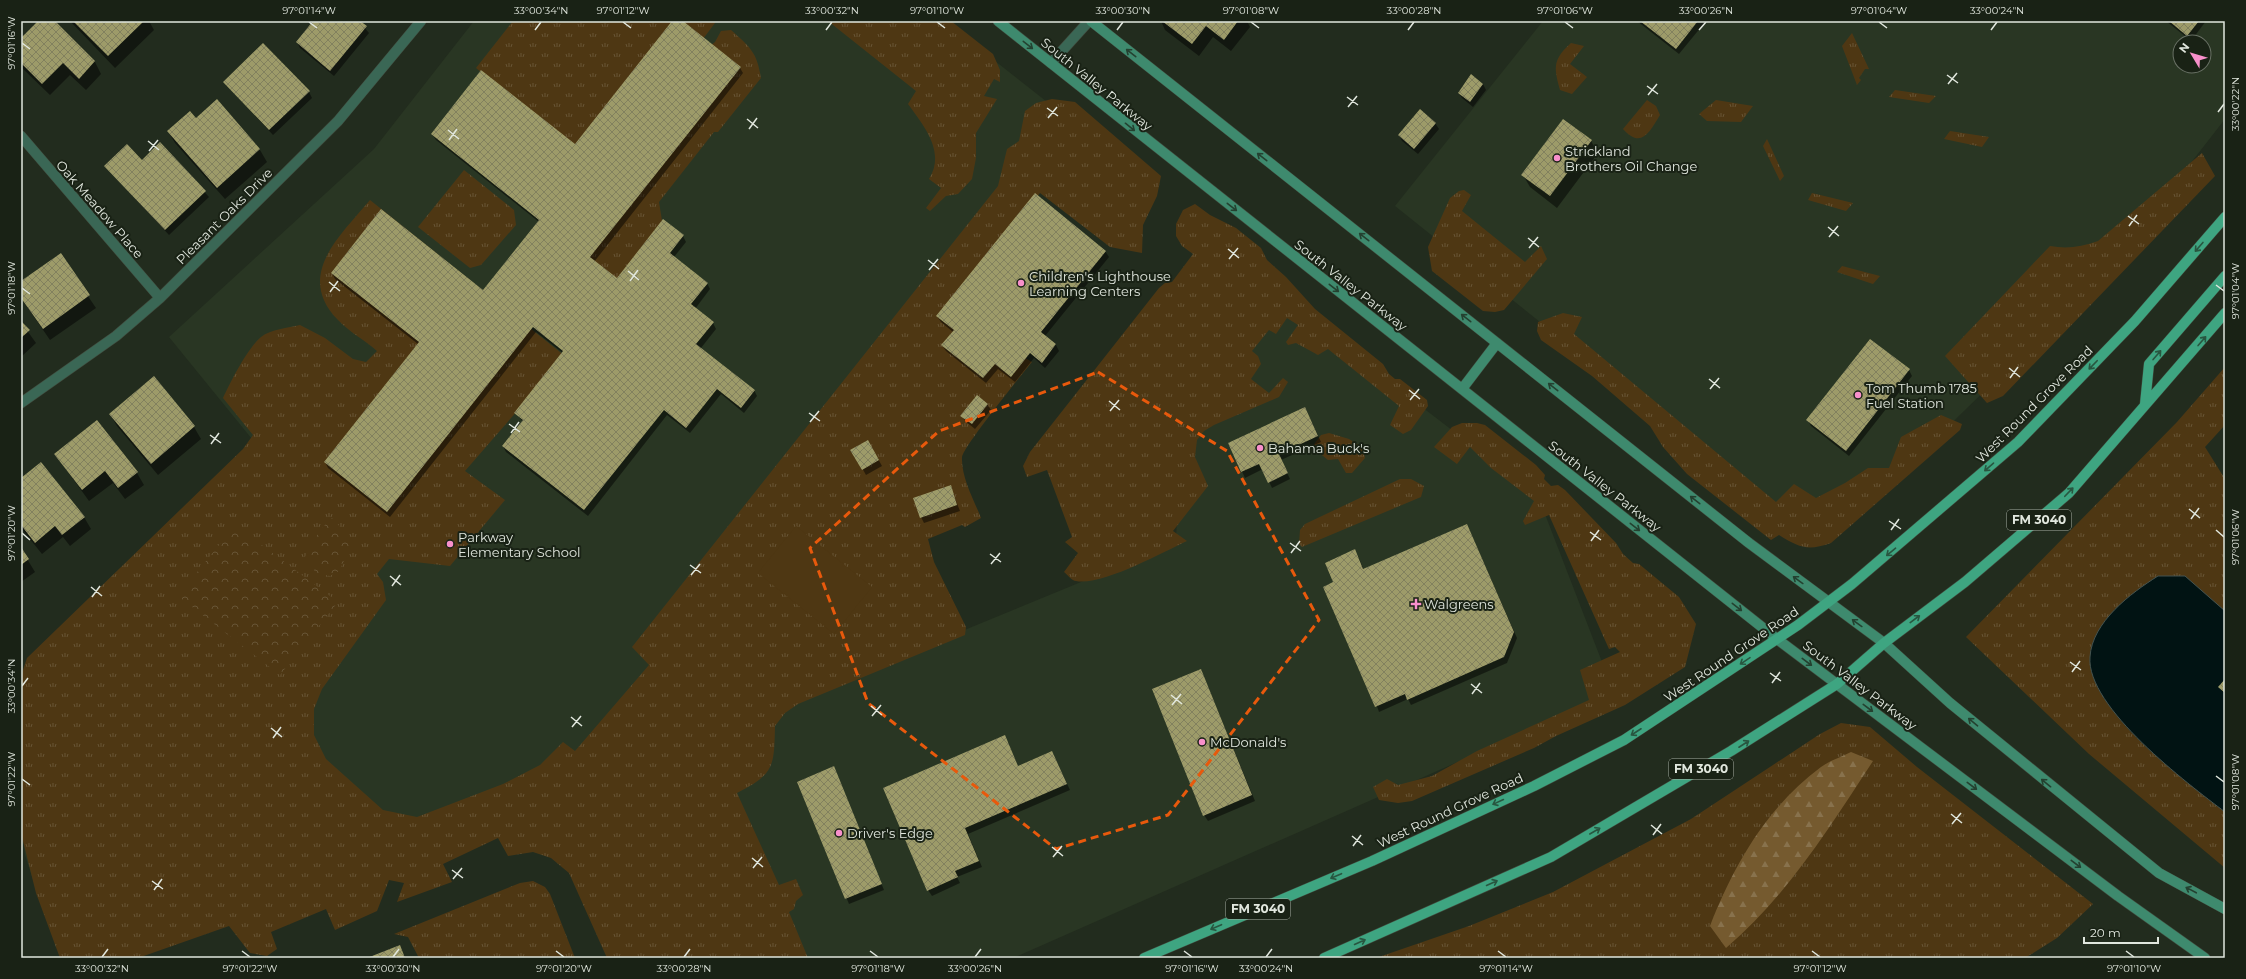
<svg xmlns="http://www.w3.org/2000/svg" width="2246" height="979" font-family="Montserrat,sans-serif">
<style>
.built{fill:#293623;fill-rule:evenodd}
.grass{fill:url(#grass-tufts)}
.forest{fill:url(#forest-firs)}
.park{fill:url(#park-crowns)}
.pitch{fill:#4e3713}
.water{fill:#011313;stroke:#445350}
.shadow{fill:#0007}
.building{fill:url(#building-cross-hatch)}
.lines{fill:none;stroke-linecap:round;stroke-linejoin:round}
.street-casing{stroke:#414a3d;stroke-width:11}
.secondary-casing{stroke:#414a3d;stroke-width:11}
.primary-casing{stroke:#414a3d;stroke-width:11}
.street{stroke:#3a6755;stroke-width:10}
.secondary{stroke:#3e8a6e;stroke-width:10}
.primary{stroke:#3ea581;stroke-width:10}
.oneway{stroke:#244130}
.oneway2{stroke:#285640}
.marked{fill:none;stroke:#e8590c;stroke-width:3;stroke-dasharray:8 5;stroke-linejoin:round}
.ticks{fill:none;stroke:#e1e7de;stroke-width:1.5}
.poi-dot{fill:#f890cb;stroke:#192215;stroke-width:1.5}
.labels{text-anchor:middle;stroke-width:4;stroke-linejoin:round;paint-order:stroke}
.shield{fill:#192215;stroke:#a5aca2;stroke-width:1}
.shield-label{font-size:12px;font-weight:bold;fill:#e1e7de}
.street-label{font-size:13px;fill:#e1e7de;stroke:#192215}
.poi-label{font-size:13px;fill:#e1e7de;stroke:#192215;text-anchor:start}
.neatline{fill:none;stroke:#e1e7de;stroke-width:1.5}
.ticks-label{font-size:10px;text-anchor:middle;fill:#e1e7de}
</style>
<defs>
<pattern id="grass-tufts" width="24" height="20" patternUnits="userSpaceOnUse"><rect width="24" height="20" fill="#4e3713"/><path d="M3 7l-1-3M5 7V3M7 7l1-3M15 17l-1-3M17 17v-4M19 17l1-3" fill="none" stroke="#675435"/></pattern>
<pattern id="forest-firs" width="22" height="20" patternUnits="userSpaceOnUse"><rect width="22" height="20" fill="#755a2f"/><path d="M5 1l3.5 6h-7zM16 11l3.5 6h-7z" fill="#88724d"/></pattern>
<pattern id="park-crowns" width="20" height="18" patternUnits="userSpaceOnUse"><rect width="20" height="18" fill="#4e3713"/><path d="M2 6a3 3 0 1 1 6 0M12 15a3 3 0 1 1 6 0" fill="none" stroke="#675435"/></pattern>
<pattern id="building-cross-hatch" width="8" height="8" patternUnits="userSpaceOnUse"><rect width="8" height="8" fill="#9d9b69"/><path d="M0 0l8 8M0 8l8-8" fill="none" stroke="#82815e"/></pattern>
</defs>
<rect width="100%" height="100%" fill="#222c1e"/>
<path class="built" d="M474,21H944L1079,127L699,711L130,958L44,914L25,855L21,821V701L256,444L169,337L374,149Z
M1543,21H2225V119L2106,272L1918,456L1854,509L1779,513L1395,206ZM2180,42H2204V66H2180Z
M1290,306L1538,496L1614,693L1013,958H804L709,735L1176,543L1180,430Z"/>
<path class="grass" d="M513,21H714L715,23L703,39L710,46L715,42L721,31L731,30C750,47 757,52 761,78L718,132H714L659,202L663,227L619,283L585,257L575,149L476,68Z
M828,21H951L993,54L1000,70V82L994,79L984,96L997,99L976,133V158L972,179L958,194L946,196L930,211L926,208L941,188L929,179C946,152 924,126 908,104L916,91Z
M1852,33L1869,69H1865L1859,78L1861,80L1857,85L1842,46Z
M1571,43L1584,46L1570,64L1587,77L1572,94L1560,90C1554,68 1552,60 1571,43Z
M1895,90L1936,96L1929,103L1889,97Z
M1052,99L1075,102L1161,176L1157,196L1143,225L1142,253L1110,247L1040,193L945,311L1032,362C1022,374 963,447 962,457C961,477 974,500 981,518L965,527L962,525L928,539L934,562L966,627L965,635L798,704L785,713L775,726C774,766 775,774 737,793L779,885L796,879L803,895L796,901L794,909L789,912L808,958H607L569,873L551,858L533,852L508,856L498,838L443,864L452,882L397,902L404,883L389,880L377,911L335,930L326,909L271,932L277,949L267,956L250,953L229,926L138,958H60L36,893L21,833V676L27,658L243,449L253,435L223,398C231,381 247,349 261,337C271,329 288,328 300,325L325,338L353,359L366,362L377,351C365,340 349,332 338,320C294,275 341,235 370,200L565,356L465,471L505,500L450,566L389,559L377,574L383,582L386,600L322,689L314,709V735L326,759L383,810L417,817L503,784L540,765L563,742L575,751L649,665L632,647L998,186L1007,149L1019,141L1025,111L1036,103Z
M1647,100L1656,106L1660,115C1649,133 1641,149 1623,129Z
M1716,100L1753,106L1741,122L1707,121L1699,114Z
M1950,131L1989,137L1982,147L1944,139Z
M1767,139L1784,176L1780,181L1763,146Z
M2202,153L2215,176L2003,396L1987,403L1945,356L2050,246C2067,249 2081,247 2098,241Z
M464,170L514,210L516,225L481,265L470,268L418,227Z
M1464,190L1471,195L1462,211L1525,262L1541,246L1547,259L1504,310L1495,312L1483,311L1432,271L1428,247L1450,198L1459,191Z
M1812,193L1853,203L1846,211L1808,200Z
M1195,204L1210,215L1236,228L1261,248L1267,260L1286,277L1315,309L1383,364L1389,374L1395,379H1400L1427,400L1428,406L1411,430L1403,434L1390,425L1399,406L1328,349L1318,355L1296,343L1288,345L1286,342L1298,325L1287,318L1276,334L1269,330L1252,351L1258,356L1261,364L1251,379L1269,393L1283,378L1288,382L1279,397L1214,425L1204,431L1197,440L1195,457L1208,486L1173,531L1187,541C1161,553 1102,586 1076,581C1072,581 1068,575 1064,572L1078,553L1065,542L1072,537L1047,470L1027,477L1023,466L1030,452L1159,288L1165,283L1172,282L1193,254L1182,246L1176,236V224L1183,210Z
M1842,266L1880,276L1873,284L1837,272Z
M1563,313L1582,317L1574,334L1776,502L1794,484L1816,498L1845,483L1868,468H1889L1901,437L1941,415L1962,424L1960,430L1831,543C1808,551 1800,548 1779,535L1771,540L1687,474L1663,447L1650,426L1592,376L1541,340L1537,331L1538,322Z
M2225,367V425L2205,447L2225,479V868L2089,754L1966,637L2177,422Z
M1462,423H1477L1485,425L1536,465L1545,475L1544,479L1551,486L1558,485L1565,490L1616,543L1623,554L1633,563L1639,564L1679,597L1696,624L1685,667L1625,705L1556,736L1534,748L1412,801L1398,803L1379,800L1373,787L1387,779L1398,785L1432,776L1477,751L1589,700L1580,670L1620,652L1615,647L1609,649L1549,515L1525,525L1523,521L1534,501L1491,468L1470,447L1457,464L1434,447L1452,427Z
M1329,433L1349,439L1363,448L1365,458L1352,473H1346L1338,459L1328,460L1312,447L1321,435Z
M1400,479H1411L1424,486L1421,497L1302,547L1299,544L1300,530L1305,524Z
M1841,723L1870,727L1917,767L2093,904L2057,938L2025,958H1376L1469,926L1553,892L1691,819L1820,734Z
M533,881L545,887L550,894L575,958H419L408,937L394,934L520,883Z"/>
<path class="forest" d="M1851,752L1873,761C1829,828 1787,896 1726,948L1710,926C1734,865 1767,807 1821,767C1829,761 1841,757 1851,752Z"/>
<path class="park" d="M331,517L343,530L352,544L339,571L330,576L316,573L305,557L315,538Z
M235,525L338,602L280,675L178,596Z"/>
<path class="pitch" d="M796,526L872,587L834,634L758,573Z"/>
<path class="water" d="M2158,576H2185L2225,611V812C2188,784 2086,707 2090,657C2092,622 2131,593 2158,576Z"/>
<path class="shadow" d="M39,21H53L95,62L101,74L86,90L70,75L50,95L21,67V40Z
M70,21H149L154,30L115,68Z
M314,21H359L369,33L334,76L300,48L297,42Z
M674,21H681L740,68L743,73L594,262L617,280L683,236L686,242L674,257L707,283L710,289L695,309L713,323L716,329L701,348L754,390L757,396L744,413L721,394L690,433L667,415L588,516L506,452L503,446L523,422L516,413L563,353L536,332L390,517L328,468L325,462L418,344L335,279L332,273L484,292L539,222L436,140L432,134L575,146Z
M1161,21H1247L1250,27L1231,51L1213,37L1199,56L1165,30Z
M1637,21H1706L1679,54Z
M2166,21H2206L2191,41Z
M224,82L309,92L312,98L273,135Z
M1483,84L1486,90L1473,107L1462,98L1459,93Z
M216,101L260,150L267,162L225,199L175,143L168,131L196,119Z
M1435,123L1439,129L1418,154L1402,141L1399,135Z
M1591,141L1598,153L1557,208L1530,187L1523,175Z
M160,144L209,197L169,235L105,166L142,161Z
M1105,251L1109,257L1045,336L1056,345L1059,351L1045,368L1034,358L1015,382L998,369L986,383L946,351L942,345L953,332L941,322L937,316Z
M60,255L96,308L50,340L21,298V282Z
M21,322L36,343L21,357Z
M1909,370L1912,376L1849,456L1811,426L1808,420Z
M153,378L194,427L201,439L158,475L117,426L110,414Z
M987,404L991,410L975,429L965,421L962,416Z
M1308,414L1321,442L1281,460L1290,479L1272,488L1263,469L1245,478L1229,443Z
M97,421L137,473L144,485L125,499L113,483L89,501L55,454Z
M868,441L882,466L866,475L852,450Z
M21,479L84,517L91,529L70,546L63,537L42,554L21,528Z
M950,486L960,511L924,523L921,517Z
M1467,525L1517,638L1507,663L1411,705L1408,699L1379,712L1335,582L1358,556L1364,570Z
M21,549L35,572L21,582Z
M1201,670L1255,801L1208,821L1204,815Z
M2225,680V695L2219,687Z
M1008,742L1018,767L1052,752L1070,790L968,834L982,867L957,877L960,883L932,896L928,890Z
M836,773L884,890L849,904L798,782Z"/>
<path class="building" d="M38,21H55L95,61L79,79L63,63L42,84L21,63V38Z
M73,21H144L108,56Z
M313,21H360L367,26L330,71L296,42Z
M672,21H683L741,67L590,257L617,278L663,219L684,235L670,253L708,283L691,304L714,322L696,344L755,390L741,408L717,389L686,428L664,410L584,510L502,446L523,420L514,413L563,351L533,327L387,512L324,462L419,342L331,273L381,209L483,290L539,220L431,134L481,70L575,144Z
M1162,21H1238L1224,40L1206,26L1192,44Z
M1640,21H1698L1676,49Z
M2169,21H2199L2187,36Z
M263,43L310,91L269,130L223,82Z
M1471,74L1483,84L1470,102L1458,93Z
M217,99L260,149L217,188L167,131L190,111L196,118Z
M1420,109L1436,123L1414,149L1398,135Z
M1563,119L1592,140L1550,196L1521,175Z
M160,142L206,191L165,230L104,166L127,144L142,160Z
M1035,193L1106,251L1041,332L1056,344L1042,363L1030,353L1011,377L995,364L983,378L941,345L954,330L936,316Z
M61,253L90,295L43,329L21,298V281Z
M21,321L30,330L21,338Z
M1870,339L1910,369L1846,451L1806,420Z
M154,376L195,426L151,464L109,414Z
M977,395L988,404L972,424L960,416Z
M1305,407L1318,436L1279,454L1288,473L1268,483L1259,464L1241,472L1228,443Z
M97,420L138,472L118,488L105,471L82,490L54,454Z
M868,440L879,460L862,470L850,450Z
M41,462L85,517L62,535L55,526L35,543L21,525V478Z
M951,485L957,505L920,518L913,498Z
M1467,524L1514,632L1504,657L1407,700L1405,694L1375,707L1323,587L1333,582L1325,563L1355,549L1363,569Z
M21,547L29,559L21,565Z
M1201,669L1252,795L1203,816L1152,689Z
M2225,679V693L2218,687Z
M1005,735L1018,766L1052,751L1067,784L965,828L979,861L955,871L958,877L927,891L883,788Z
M834,766L882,884L845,899L797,782Z
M400,945L405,958H367Z"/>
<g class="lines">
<defs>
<path id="street" d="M1051,63L1089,21
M21,136L160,298
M21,403L116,336L160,298L338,121L421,21"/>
<path id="secondary" d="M998,21L1777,639L2118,896L2205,958
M1091,21L1749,543L1884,643L1950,703L2159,873L2225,909
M1462,389L1497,343"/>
<path id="primary" d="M2145,404L2149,364L2225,276
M1144,958L1372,861L1534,786L1624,740L1798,625L1852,584L2018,442L2135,321L2225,217
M1324,958L1551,857L1731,751L1837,684L1884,643L1965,582L2069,493L2225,313"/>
</defs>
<use href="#street" class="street-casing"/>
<use href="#secondary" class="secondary-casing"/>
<use href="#primary" class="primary-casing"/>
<use href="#street" class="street"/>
<use href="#secondary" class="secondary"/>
<use href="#primary" class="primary"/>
</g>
<defs><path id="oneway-shaft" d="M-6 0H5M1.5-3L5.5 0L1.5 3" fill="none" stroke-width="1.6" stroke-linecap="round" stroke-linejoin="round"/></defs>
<g class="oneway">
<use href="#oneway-shaft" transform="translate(1028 45) rotate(38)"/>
<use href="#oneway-shaft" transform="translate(1131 53) rotate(-142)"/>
<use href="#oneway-shaft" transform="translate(1130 127) rotate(39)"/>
<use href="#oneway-shaft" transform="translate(1262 157) rotate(-142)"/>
<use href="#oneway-shaft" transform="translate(1232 207) rotate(38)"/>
<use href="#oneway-shaft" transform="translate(1364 237) rotate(-142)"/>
<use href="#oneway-shaft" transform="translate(1334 288) rotate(38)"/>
<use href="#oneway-shaft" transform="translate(1466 318) rotate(-142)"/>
<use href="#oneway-shaft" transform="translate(1553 387) rotate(-142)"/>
<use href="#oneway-shaft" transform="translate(1695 500) rotate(-142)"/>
<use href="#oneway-shaft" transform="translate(1635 527) rotate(38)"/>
<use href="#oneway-shaft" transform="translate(1798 580) rotate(-144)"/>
<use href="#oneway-shaft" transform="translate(1737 607) rotate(38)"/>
<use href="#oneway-shaft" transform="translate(1857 623) rotate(-144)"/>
<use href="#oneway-shaft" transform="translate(1807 662) rotate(37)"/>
<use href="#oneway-shaft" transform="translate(1868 708) rotate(37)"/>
<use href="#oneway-shaft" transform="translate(1973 722) rotate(-140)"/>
<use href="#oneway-shaft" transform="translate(2046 783) rotate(-141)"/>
<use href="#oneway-shaft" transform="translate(1972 786) rotate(37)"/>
<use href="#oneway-shaft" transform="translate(2076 864) rotate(37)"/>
<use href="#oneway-shaft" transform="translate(2191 890) rotate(-152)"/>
</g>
<g class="oneway2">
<use href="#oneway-shaft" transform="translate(2199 247) rotate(131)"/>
<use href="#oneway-shaft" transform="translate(2202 341) rotate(-49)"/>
<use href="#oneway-shaft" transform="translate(2157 355) rotate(-49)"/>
<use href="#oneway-shaft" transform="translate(2093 365) rotate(134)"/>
<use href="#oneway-shaft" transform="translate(1989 467) rotate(139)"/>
<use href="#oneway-shaft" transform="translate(2069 492) rotate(-46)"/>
<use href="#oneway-shaft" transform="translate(1891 552) rotate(140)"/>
<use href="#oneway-shaft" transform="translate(1915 619) rotate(-37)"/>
<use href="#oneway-shaft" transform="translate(1745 661) rotate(146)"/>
<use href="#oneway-shaft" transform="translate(1636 732) rotate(147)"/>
<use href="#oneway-shaft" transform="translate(1744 744) rotate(-33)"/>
<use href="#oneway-shaft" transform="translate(1498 802) rotate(155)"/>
<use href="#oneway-shaft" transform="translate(1595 831) rotate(-30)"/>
<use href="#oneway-shaft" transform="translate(1336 876) rotate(157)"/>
<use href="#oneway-shaft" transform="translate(1492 883) rotate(-24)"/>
<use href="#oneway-shaft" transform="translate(1216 927) rotate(157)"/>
<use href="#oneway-shaft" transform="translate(1360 942) rotate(-24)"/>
</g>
<path class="marked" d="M1098,372L1227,451L1319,620L1168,815L1056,849L868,703L810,548L939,431Z"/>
<path class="ticks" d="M309,22L317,28M623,22L631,28M937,22L945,28M1251,22L1259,28M1565,22L1573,28M1879,22L1887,28M535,30L541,22M826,30L832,22M1117,30L1123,22M1408,30L1414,22M1699,30L1706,22M1991,30L1997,22M22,43L30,49M1947,75L1958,83M1948,84L1957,73M1647,86L1658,94M1648,95L1657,84M1347,97L1358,105M1348,107L1357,96M1047,108L1058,116M2218,112L2224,104M1048,118L1057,107M747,119L758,128M749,129L757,118M448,130L459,139M449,140L457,129M148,141L159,150M149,151L158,140M2128,216L2139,224M2129,226L2137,215M1828,227L1839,236M1829,237L1838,226M1528,238L1539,247M1529,248L1538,237M1228,249L1239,258M1229,259L1238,248M928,260L939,269M929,270L938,259M628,271L639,280M630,281L638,270M329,282L340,291M2216,285L2224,291M22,288L30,294M330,292L338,281M2009,368L2020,377M2010,378L2018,367M1709,379L1720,388M1710,389L1719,378M1409,390L1420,399M1410,400L1419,389M1109,401L1120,410M1110,411L1119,400M809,413L820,421M810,422L819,411M509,424L520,432M511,433L519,422M210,435L221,443M211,444L219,433M2189,509L2200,518M2191,519L2199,508M1889,521L1901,529M1891,530L1899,519M2216,530L2224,537M1590,532L1601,540M22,533L30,540M1591,541L1599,530M1290,543L1301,551M1291,553L1300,541M990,554L1001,562M991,564L1000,553M690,565L701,573M691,575L700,564M390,576L401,585M392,586L400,575M91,587L102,596M92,597L100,586M2070,662L2081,670M2072,672L2080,661M1770,673L1781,681M1772,683L1780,672M1471,684L1482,693M22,686L28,678M1472,694L1480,683M1171,695L1182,704M1172,705L1181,694M871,706L882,715M872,716L881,705M571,717L582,726M572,727L581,716M271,728L282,737M273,738L281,727M2216,776L2224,782M22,779L30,785M1951,814L1962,823M1952,824L1961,813M1651,825L1662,834M1653,835L1661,824M1352,836L1363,845M1353,846L1361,835M1052,847L1063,856M1053,857L1062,846M752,858L763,867M753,868L762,857M452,870L463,878M453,879L462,868M152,881L163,889M154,890L162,879M242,951L250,957M556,951L564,957M870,951L878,957M1184,951L1192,957M1498,951L1506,957M1812,951L1820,957M2126,951L2134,957M102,957L108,949M393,957L399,949M684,957L690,949M975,957L981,949M1266,957L1272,949"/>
<g class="poi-dot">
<circle cx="1557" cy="158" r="4"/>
<circle cx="1021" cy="283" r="4"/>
<circle cx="1858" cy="395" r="4"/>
<circle cx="1260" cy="448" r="4"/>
<circle cx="450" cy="544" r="4"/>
<path d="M1414 598h4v4h4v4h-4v4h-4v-4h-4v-4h4z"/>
<circle cx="1202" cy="742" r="4"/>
<circle cx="839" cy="833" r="4"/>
</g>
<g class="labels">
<g class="shield">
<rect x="2007" y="510" width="64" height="20" rx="3"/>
<rect x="1669" y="759" width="64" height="20" rx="3"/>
<rect x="1226" y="899" width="64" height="20" rx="3"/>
</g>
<g class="shield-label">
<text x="2039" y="524">FM 3040</text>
<text x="1701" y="773">FM 3040</text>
<text x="1258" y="913">FM 3040</text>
</g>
<g class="street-label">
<text transform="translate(1097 84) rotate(39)" y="5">South Valley Parkway</text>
<text transform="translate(100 209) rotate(49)" y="5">Oak Meadow Place</text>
<text transform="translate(224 216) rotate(-45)" y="5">Pleasant Oaks Drive</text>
<text transform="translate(1351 285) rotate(38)" y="5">South Valley Parkway</text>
<text transform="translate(2034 404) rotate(-45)" y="5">West Round Grove Road</text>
<text transform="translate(1605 486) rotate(38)" y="5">South Valley Parkway</text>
<text transform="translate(1731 654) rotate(-34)" y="5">West Round Grove Road</text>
<text transform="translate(1860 685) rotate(37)" y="5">South Valley Parkway</text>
<text transform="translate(1450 810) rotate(-25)" y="5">West Round Grove Road</text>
</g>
<g class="poi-label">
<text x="1565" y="156">Strickland<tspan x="1565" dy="15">Brothers Oil Change</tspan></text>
<text x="1029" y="281">Children's Lighthouse<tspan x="1029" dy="15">Learning Centers</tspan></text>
<text x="1866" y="393">Tom Thumb 1785<tspan x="1866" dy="15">Fuel Station</tspan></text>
<text x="1268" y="453">Bahama Buck's</text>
<text x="458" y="542">Parkway<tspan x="458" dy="15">Elementary School</tspan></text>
<text x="1424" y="609">Walgreens</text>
<text x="1210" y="747">McDonald's</text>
<text x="847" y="838">Driver's Edge</text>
</g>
</g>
<rect width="2246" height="979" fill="none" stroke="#192215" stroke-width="44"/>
<g transform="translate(2192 54) rotate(308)"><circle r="19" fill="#192215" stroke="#697165"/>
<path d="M0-3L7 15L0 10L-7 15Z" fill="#f890cb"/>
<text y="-6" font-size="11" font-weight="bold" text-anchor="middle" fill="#e1e7de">N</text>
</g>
<path d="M2084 937v6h74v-6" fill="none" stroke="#e1e7de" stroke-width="2"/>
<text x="2090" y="937" font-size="12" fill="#e1e7de" stroke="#192215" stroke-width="3" paint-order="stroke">20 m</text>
<rect x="22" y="22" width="2202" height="935" class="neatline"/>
<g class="ticks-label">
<text x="309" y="14">97°01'14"W</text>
<text x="541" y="14">33°00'34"N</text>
<text x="623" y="14">97°01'12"W</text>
<text x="832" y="14">33°00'32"N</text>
<text x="937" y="14">97°01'10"W</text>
<text x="1123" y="14">33°00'30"N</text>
<text x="1251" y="14">97°01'08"W</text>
<text x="1414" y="14">33°00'28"N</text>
<text x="1565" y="14">97°01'06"W</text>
<text x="1706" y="14">33°00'26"N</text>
<text x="1879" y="14">97°01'04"W</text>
<text x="1997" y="14">33°00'24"N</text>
<text transform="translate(11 43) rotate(-90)" y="4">97°01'16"W</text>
<text transform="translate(2235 104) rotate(-90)" y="4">33°00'22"N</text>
<text transform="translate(11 288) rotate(-90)" y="4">97°01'18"W</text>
<text transform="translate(2235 291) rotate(-90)" y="4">97°01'04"W</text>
<text transform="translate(11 533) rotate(-90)" y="4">97°01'20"W</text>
<text transform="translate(2235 537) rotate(-90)" y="4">97°01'06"W</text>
<text transform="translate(11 686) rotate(-90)" y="4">33°00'34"N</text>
<text transform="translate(11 779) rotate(-90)" y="4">97°01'22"W</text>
<text transform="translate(2235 782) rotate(-90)" y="4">97°01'08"W</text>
<text x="102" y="972">33°00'32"N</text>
<text x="250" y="972">97°01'22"W</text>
<text x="393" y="972">33°00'30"N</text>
<text x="564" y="972">97°01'20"W</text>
<text x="684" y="972">33°00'28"N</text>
<text x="878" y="972">97°01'18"W</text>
<text x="975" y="972">33°00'26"N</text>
<text x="1192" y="972">97°01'16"W</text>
<text x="1266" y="972">33°00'24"N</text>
<text x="1506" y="972">97°01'14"W</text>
<text x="1820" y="972">97°01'12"W</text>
<text x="2134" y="972">97°01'10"W</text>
</g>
</svg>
